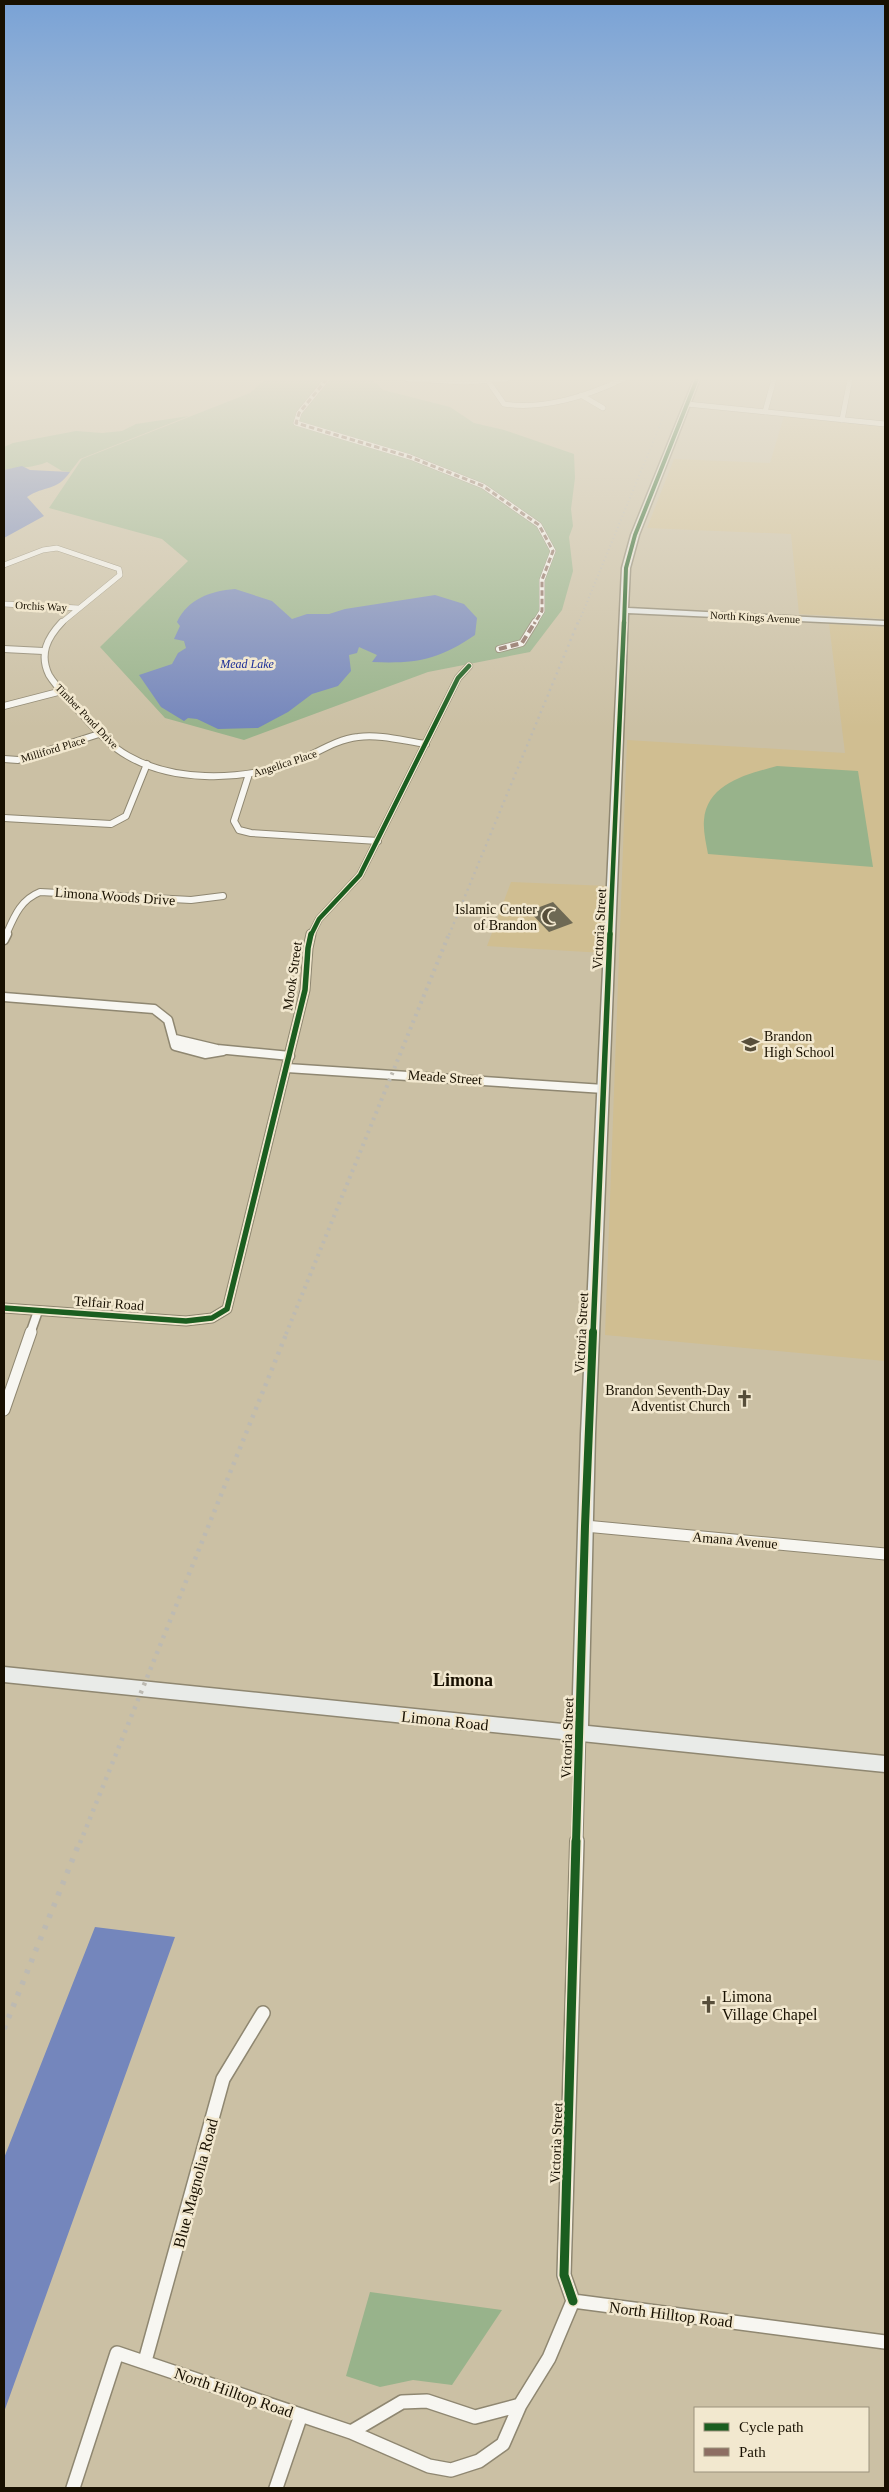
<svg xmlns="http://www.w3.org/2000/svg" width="889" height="2492" font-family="'Times New Roman',serif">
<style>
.built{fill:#d0be91}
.green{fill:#98b38b}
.water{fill:#7486bc}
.building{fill:#6e6954}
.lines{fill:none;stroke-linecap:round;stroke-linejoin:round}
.street-far4-casing{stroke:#8f8771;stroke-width:6}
.street-far3-casing{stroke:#8f8771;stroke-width:8}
.street-far2-casing{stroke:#8f8771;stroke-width:11}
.street-far1-casing{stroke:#8f8771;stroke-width:13}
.street-casing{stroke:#8f8771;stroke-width:16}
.secondary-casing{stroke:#8f8771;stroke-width:3}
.street-far4{stroke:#f7f6f1;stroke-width:5}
.street-far3{stroke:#f7f6f1;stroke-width:6}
.street-far2{stroke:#f7f6f1;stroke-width:8}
.street-far1{stroke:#f7f6f1;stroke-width:11}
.street{stroke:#f7f6f1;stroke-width:13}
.secondary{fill:#e9ebe8;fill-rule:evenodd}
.rail-far4{stroke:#bdbab2;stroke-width:2;stroke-dasharray:1 3;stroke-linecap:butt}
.rail-far3{stroke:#bdbab2;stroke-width:2.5;stroke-dasharray:2 4;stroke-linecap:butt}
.rail-far2{stroke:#bdbab2;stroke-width:4;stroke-dasharray:2.5 4.5;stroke-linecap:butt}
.rail-far1{stroke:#bdbab2;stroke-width:4.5;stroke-dasharray:3 5.5;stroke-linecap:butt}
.rail{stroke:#bdbab2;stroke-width:5.5;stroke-dasharray:4 8;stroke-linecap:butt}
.quiet-far1{stroke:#8d6e63;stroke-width:3;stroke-dasharray:5.5 3;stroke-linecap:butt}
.quiet{stroke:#8d6e63;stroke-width:4;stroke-dasharray:8 4;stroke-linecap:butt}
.cycleway-far4-casing{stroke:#f2e8cf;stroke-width:5.5}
.cycleway-far3-casing{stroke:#f2e8cf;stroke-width:7}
.cycleway-far2-casing{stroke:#f2e8cf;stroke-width:9}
.cycleway-far1-casing{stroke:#f2e8cf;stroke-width:11}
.cycleway-casing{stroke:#f2e8cf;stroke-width:12}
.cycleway-far4{stroke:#1b5e20;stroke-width:4}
.cycleway-far3{stroke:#1b5e20;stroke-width:4.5}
.cycleway-far2{stroke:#1b5e20;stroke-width:5.5}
.cycleway-far1{stroke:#1b5e20;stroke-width:8}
.cycleway{stroke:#1b5e20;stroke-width:9}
.labels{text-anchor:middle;stroke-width:5;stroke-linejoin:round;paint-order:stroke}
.far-street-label{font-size:11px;fill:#181001;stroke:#f2e8cf}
.far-water-label{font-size:12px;font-style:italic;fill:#1b2d97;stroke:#f2e8cf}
.street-label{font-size:14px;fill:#181001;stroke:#f2e8cf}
.poi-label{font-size:14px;fill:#181001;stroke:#f2e8cf;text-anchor:end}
.near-street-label{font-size:16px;fill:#181001;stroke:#f2e8cf}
.near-poi-label{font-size:16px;fill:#181001;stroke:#f2e8cf;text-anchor:start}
.near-neighbourhood-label{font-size:18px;font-weight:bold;fill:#181001;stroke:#f2e8cf}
</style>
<rect width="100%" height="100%" fill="#cbc0a4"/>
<path class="built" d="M784,416L885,427V619L799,614L791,534L647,528L674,459L770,463Z
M829,624L885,627V1361L605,1335L627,740L845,753Z
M511,882L608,886L604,953L487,946Z"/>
<path class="green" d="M265,379H372L383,390L450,407L474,423L504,430L574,454L575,478L571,509L573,526L569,537L573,571L562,610L530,652L428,672L244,740L165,718L100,647L188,561L162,539L49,508L82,459L250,393Z
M189,416L80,459L70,472L62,471L47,462C34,468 18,467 4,470V447L13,443L76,431L102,433L122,431L136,424Z
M777,766L858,771L873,867L708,854C706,843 703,831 704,820C707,783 748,774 777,766Z
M370,2292L502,2310L452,2385L413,2380L380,2387L346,2376Z"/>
<path class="water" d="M22,466L30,470L70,472C56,492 45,485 27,497L44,516L4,538V470Z
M235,589L272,601L292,619L307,614H329L345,609L435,595L464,604L477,618L475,635C439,660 415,664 372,662L377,655L359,647L357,653L349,655L351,671L338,686L312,694L288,712L258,728L218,729L197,719L188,718L184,721L161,707L139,675L172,664L178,653L186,648L184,641L174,639L180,626L177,622C188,599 210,591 235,589Z
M95,1927L175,1937L4,2412V2158Z"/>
<path class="building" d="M553,902L573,923L549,932L529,911Z"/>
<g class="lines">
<defs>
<path id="street-far4" d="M327,379L299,413L296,423L410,457L483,486L539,525L553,551L542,580V611L534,624
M408,379L465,382L506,379
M488,381L504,404C543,410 588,396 623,379
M581,395L603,408
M687,404L885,424
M765,412L774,379
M842,420L850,379
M4,565L43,550L57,548L119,569L120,575L60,624
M4,604L78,608"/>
<path id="street-far3" d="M62,622C47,638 39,654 49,675C57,688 68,698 78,710C93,726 108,745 128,756C173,782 236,780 284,766C310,759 331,740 358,737C380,734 404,741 426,744
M4,649L43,651
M499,649L522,643L535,622
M4,706L62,691
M4,759L18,760L102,733
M249,774L234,821L239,830L251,833L378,841
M4,818L111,824L126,816L147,764
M6,935C14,917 20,900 40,892L191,900L223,896
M311,935L319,919L360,875L458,678L469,666"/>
<path id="street-far2" d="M4,940L7,934
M4,997L154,1009L168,1020L175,1046L205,1054L223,1051
M175,1039L217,1049L290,1056
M287,1068L604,1089
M4,1308L186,1321L212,1318L227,1309L305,990L308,948L311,934
M30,1334L38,1311"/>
<path id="street-far1" d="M4,1410L31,1332
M585,1526L885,1554
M577,1843L580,1733"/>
<path id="street" d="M573,2301L564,2275L577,1841
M573,2301L885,2342
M145,2361L223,2079L263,2013
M351,2432L402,2402L427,2401L475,2417L520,2405
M73,2488L117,2353L351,2432L429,2466L451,2470L479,2461L503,2444L520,2405L549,2358L573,2301
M276,2488L301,2415"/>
<path id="secondary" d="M694,379H700L639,535L630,568L628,608L885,621V625L628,613L595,1434L588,1726L885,1756V1772L4,1682V1667L572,1725L581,1434L622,568L631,535Z"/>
</defs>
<use href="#street-far4" class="street-far4-casing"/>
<use href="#street-far3" class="street-far3-casing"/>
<use href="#street-far2" class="street-far2-casing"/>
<use href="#street-far1" class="street-far1-casing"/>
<use href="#street" class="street-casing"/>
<use href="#secondary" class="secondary-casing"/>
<use href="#street-far4" class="street-far4"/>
<use href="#street-far3" class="street-far3"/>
<use href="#street-far2" class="street-far2"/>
<use href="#street-far1" class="street-far1"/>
<use href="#street" class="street"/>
<use href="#secondary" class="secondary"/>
<path class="rail-far4" d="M578,624L679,379"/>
<path class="rail-far3" d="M449,935L578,622"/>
<path class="rail-far2" d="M286,1334L449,934"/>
<path class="rail-far1" d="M80,1843L287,1332"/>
<path class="rail" d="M4,2029L80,1841"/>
<path class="quiet-far1" d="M327,379L299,413L296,423L410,457L483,486L539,525L553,551L542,580V611L534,624"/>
<path class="quiet" d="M499,649L522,643L535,622"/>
<defs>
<path id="cycleway-far4" d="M624,624L626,568L635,535L697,379"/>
<path id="cycleway-far3" d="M311,935L319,919L360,875L458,678L469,666
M610,935L624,622"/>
<path id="cycleway-far2" d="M4,1308L186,1321L212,1318L227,1309L305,990L308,948L311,934
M593,1334L610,934"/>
<path id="cycleway-far1" d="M576,1843L585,1526L593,1332"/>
<path id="cycleway" d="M573,2301L564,2275L576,1841"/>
</defs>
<use href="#cycleway-far4" class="cycleway-far4-casing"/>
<use href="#cycleway-far3" class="cycleway-far3-casing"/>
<use href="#cycleway-far2" class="cycleway-far2-casing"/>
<use href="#cycleway-far1" class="cycleway-far1-casing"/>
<use href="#cycleway" class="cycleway-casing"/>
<use href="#cycleway-far4" class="cycleway-far4"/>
<use href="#cycleway-far3" class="cycleway-far3"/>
<use href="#cycleway-far2" class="cycleway-far2"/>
<use href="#cycleway-far1" class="cycleway-far1"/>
<use href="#cycleway" class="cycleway"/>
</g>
<linearGradient id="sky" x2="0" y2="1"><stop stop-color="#79a2d6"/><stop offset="0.52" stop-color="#e8e3d6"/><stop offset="1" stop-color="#e8e3d6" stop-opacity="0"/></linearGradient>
<rect width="889" height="728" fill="url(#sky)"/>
<defs>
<symbol id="mosque-bare" viewBox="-9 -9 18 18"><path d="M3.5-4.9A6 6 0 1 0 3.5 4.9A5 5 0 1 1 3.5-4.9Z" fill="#574e3a" stroke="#f2e8cf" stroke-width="2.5" paint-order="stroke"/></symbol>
<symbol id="school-bare" viewBox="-9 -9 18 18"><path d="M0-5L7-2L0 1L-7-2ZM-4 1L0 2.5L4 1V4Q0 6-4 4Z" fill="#574e3a" stroke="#f2e8cf" stroke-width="2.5" paint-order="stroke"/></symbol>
<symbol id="church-bare" viewBox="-9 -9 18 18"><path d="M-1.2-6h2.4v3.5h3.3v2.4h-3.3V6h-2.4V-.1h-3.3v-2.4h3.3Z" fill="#574e3a" stroke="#f2e8cf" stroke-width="2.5" paint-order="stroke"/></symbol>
</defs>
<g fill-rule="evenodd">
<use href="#mosque-bare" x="538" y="904" width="25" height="25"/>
<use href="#school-bare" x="738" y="1032" width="25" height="25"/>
<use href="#church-bare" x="732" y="1386" width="25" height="25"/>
<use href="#church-bare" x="696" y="1992" width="25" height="25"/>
</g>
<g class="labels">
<g class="far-street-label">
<text transform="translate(41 606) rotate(3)" y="4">Orchis Way</text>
<text transform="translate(755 617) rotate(3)" y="4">North Kings Avenue</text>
<text transform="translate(87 716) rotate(46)" y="4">Timber Pond Drive</text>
<text transform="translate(53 749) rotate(-17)" y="4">Milliford Place</text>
<text transform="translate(285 763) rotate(-18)" y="4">Angelica Place</text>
</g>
<g class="far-water-label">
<text x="247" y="668">Mead Lake</text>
</g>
<g class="street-label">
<text transform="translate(115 896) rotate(4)" y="5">Limona Woods Drive</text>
<text transform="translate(599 929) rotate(-87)" y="5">Victoria Street</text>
<text transform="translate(292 976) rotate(-82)" y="5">Mook Street</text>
<text transform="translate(445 1077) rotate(4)" y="5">Meade Street</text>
<text transform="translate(109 1303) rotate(4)" y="5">Telfair Road</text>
<text transform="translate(581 1333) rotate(-87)" y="5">Victoria Street</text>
<text transform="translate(735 1540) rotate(5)" y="5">Amana Avenue</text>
<text transform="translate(567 1738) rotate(-88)" y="5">Victoria Street</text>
<text transform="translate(556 2143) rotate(-88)" y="5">Victoria Street</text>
</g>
<g class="poi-label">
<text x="537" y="914">Islamic Center<tspan x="537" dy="16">of Brandon</tspan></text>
<text x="764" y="1041" text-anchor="start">Brandon<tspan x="764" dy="16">High School</tspan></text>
<text x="730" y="1395">Brandon Seventh-Day<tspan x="730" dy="16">Adventist Church</tspan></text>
</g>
<g class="near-street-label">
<text transform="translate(445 1720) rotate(6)" y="6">Limona Road</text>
<text transform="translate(195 2183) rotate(-75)" y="6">Blue Magnolia Road</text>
<text transform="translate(671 2314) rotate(7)" y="6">North Hilltop Road</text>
<text transform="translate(234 2392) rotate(19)" y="6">North Hilltop Road</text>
</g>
<g class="near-poi-label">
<text x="722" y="2002">Limona<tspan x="722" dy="18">Village Chapel</tspan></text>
</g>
<g class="near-neighbourhood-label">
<text x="463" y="1686">Limona</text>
</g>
</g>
<rect width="889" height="2492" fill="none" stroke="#181001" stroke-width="10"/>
<rect x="694" y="2407" width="175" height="65" fill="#f2e8cf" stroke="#9b927d"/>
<rect x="704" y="2423" width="25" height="8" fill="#1b5e20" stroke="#9b927d"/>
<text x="739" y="2432" font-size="15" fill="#181001">Cycle path</text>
<rect x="704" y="2448" width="25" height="8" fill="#8d6e63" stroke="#9b927d"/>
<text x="739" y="2457" font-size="15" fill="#181001">Path</text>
</svg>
